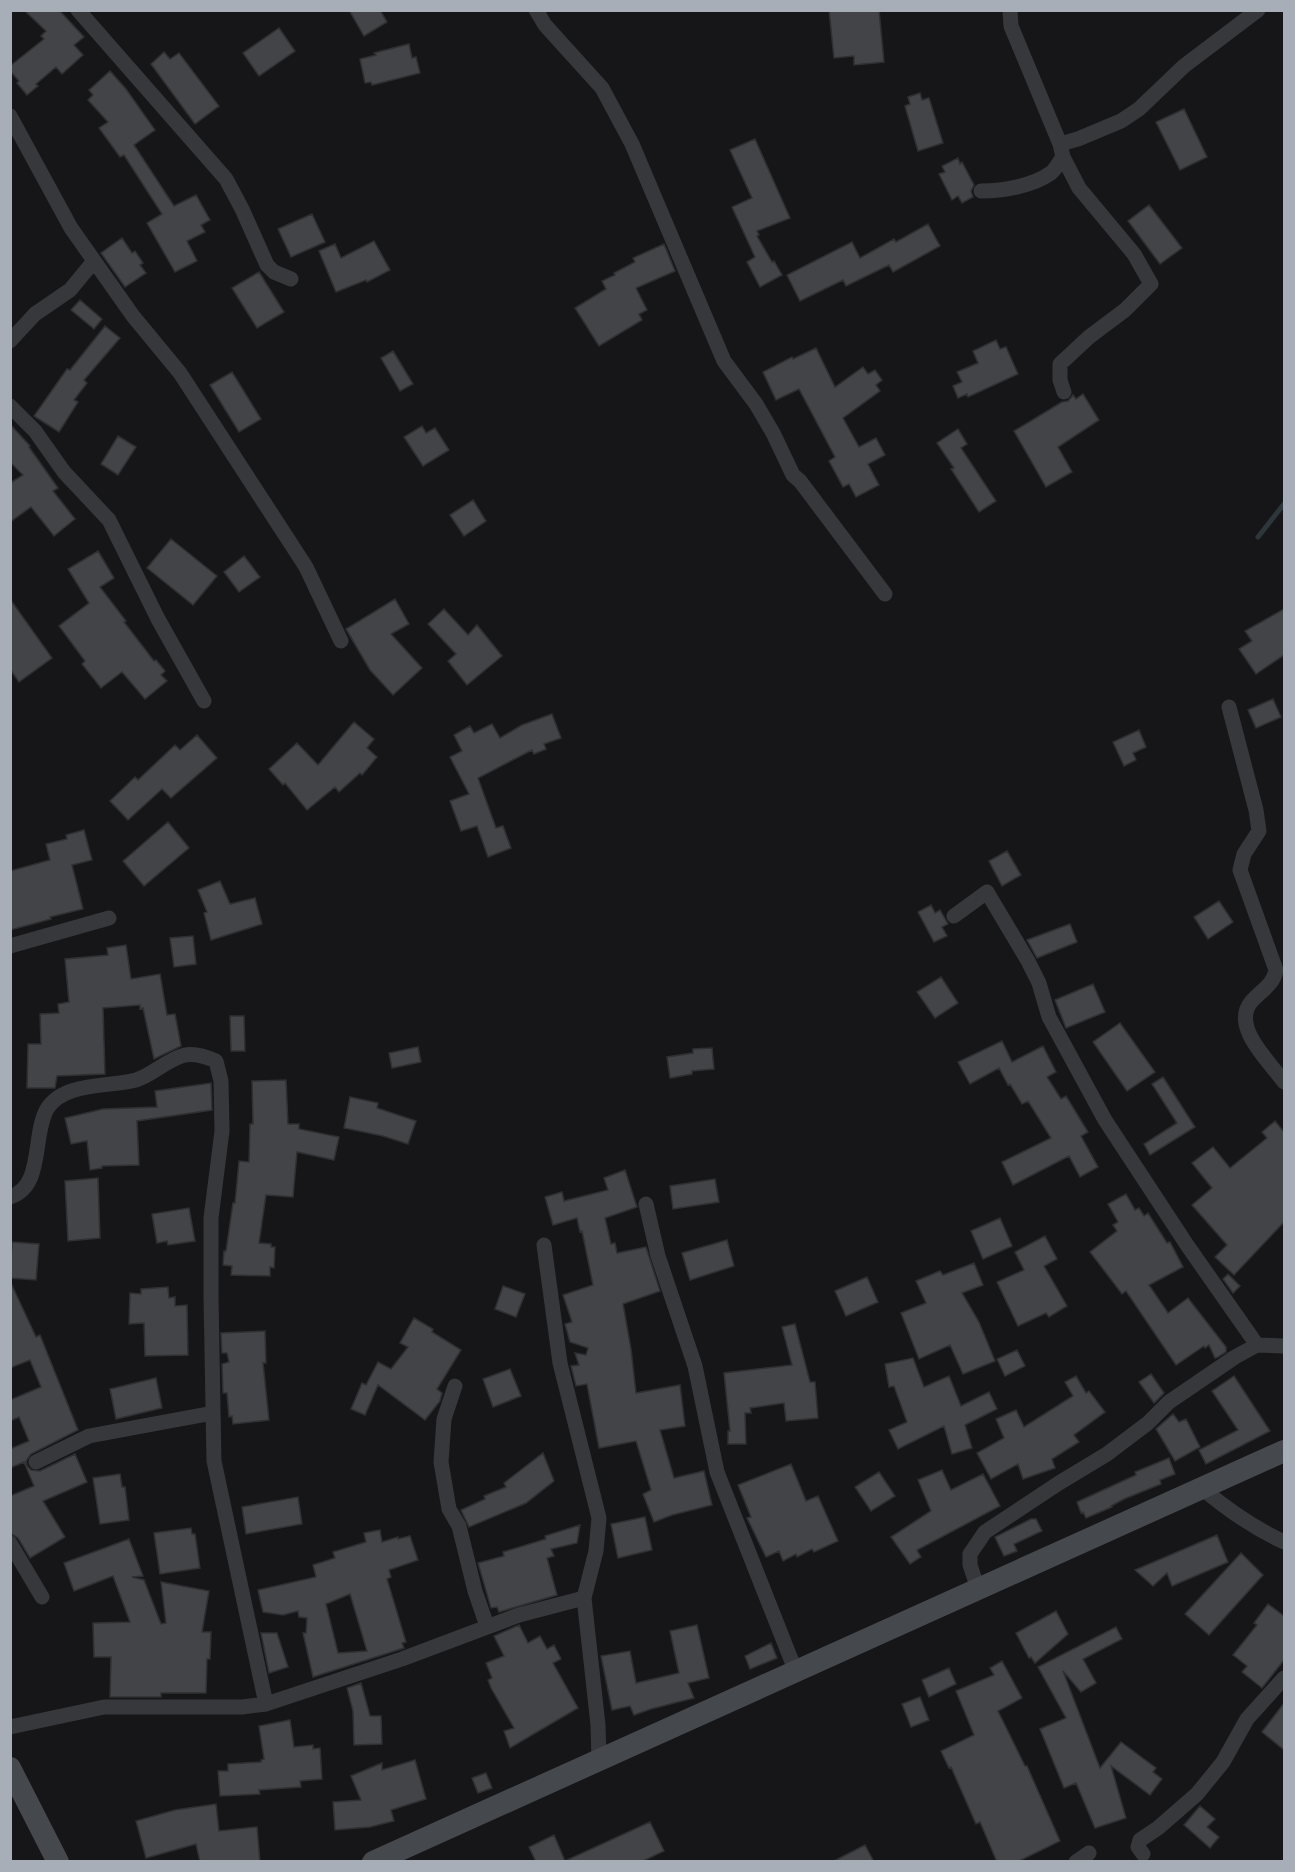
<svg xmlns="http://www.w3.org/2000/svg" width="1295" height="1872" font-family="'Fira Sans Condensed',sans-serif">
<style>
.lines{fill:none;stroke-linecap:round;stroke-linejoin:round}
.stream{stroke:#2c363b;stroke-width:5}
.building{fill:#424447;stroke:#303033;stroke-width:1.5;fill-rule:evenodd}
.minor{stroke:#37383c;stroke-width:15}
.secondary{stroke:#45484c;stroke-width:22}
</style>
<rect width="100%" height="100%" fill="#161618"/>
<g class="lines">
<path class="stream" d="M1258,537L1284,504"/>
</g>
<path class="building" d="M24,10H59L84,37L74,45L83,55L62,74L56,67L36,84L38,86L27,95L17,83L19,81L10,71V66L44,39L41,36L46,31Z
M349,10H380L387,22L364,36Z
M829,10H879L884,62L854,65V56L834,58Z
M279,28L295,51L259,76L243,53Z
M409,44L412,58L416,57L420,73L372,85L371,82L365,83L360,59L376,55L374,53Z
M164,52L170,59L179,53L219,106L195,124L151,64Z
M110,71L126,89L155,130L134,145L174,206L196,195L210,220L201,225L205,232L187,241L197,261L175,272L147,223L162,214L124,155L120,157L99,128L108,122L88,100L93,95L89,90Z
M920,93L922,100L929,98L943,143L918,151L905,106L910,104L908,97Z
M1184,109L1207,157L1180,170L1156,122Z
M755,139L790,218L757,231L759,235L757,236L772,262L774,261L782,275L760,287L747,262L755,257L732,207L752,198L730,150Z
M958,158L960,164L962,162L974,185L971,191L973,197L962,203L958,196L952,200L939,174L945,172L942,166Z
M1149,205L1182,248L1160,264L1128,221Z
M312,214L325,242L291,257L278,229Z
M928,224L940,246L893,272L889,265L846,286L843,280L800,301L787,275L852,242L860,258L894,239L896,242Z
M122,238L132,253L135,251L143,263L140,265L146,273L125,287L101,253Z
M374,241L390,270L367,282L366,280L336,292L319,251L335,244L341,258Z
M664,244L675,271L636,288L647,310L639,314L642,320L599,346L575,308L606,289L602,281L615,275L614,273L635,262L633,258Z
M259,272L284,312L257,328L232,288Z
M80,300L102,319L94,329L71,310Z
M105,326L120,338L84,380L87,383L74,400L78,402L59,432L34,416L67,369L70,370Z
M996,340L1000,349L1006,347L1018,374L968,397L967,394L958,398L953,386L962,382L957,372L978,363L973,351Z
M816,348L835,387L863,367L868,374L875,370L882,380L876,385L880,391L843,418L859,447L876,438L885,455L868,464L879,485L856,497L849,484L843,487L829,461L835,457L799,389L776,400L763,372L792,357L793,359Z
M393,351L413,384L400,391L381,358Z
M232,372L261,419L239,432L210,385Z
M1083,394L1099,420L1058,447L1072,472L1046,487L1014,431L1062,402L1068,401L1073,395L1076,399Z
M10,424L30,446L29,447L58,488L53,491L75,519L54,536L31,507L10,522V483L23,475L10,462Z
M422,426L426,433L435,428L449,450L423,466L404,437Z
M958,429L967,444L961,448L996,501L979,512L951,469L954,468L937,443Z
M118,436L136,447L118,475L101,464Z
M473,500L486,521L464,536L450,515Z
M171,539L217,576L193,605L147,568Z
M98,551L114,578L100,587L126,621L124,622L154,661L156,660L165,671L161,675L167,681L145,699L122,672L101,688L82,664L85,661L59,626L89,603L68,569Z
M244,556L260,577L239,592L224,572Z
M10,599L52,658L19,682L10,669Z
M395,599L409,624L391,634L422,668L393,695L370,670L346,629Z
M444,609L468,635L477,625L502,656L467,685L448,661L456,654L428,624Z
M1284,609V655L1256,674L1239,649L1252,641L1245,631Z
M1273,699L1281,717L1256,728L1248,710Z
M552,714L561,738L544,744L546,749L534,754L532,750L478,778L496,828L503,826L511,848L488,857L477,826L461,831L450,801L469,794L450,757L462,751L454,735L470,726L474,733L492,724L500,738L522,725Z
M354,722L374,739L367,748L377,757L362,775L360,773L339,792L335,787L307,810L285,783L283,785L269,769L297,743L318,765Z
M1139,730L1146,747L1133,753L1136,760L1124,766L1113,742Z
M197,735L217,758L171,798L162,789L128,820L110,801L135,777L138,780L175,745L180,750Z
M168,822L189,848L144,886L123,861Z
M84,830L92,860L72,865L83,909L50,917L51,919L10,930V871L50,860L46,844L67,839L66,835Z
M1007,851L1021,875L1002,886L989,861Z
M220,881L230,904L255,898L262,924L211,940L204,913L207,912L198,890Z
M1219,901L1233,922L1208,939L1194,917Z
M931,905L935,913L940,910L948,924L942,927L947,936L934,942L918,912Z
M1070,924L1077,942L1037,958L1027,940Z
M193,936L196,964L174,967L170,938Z
M126,945L131,979L160,974L167,1015L175,1014L181,1046L154,1059L143,1008L140,1009V1005L103,1008L105,1074L57,1076L55,1088H27L28,1044H41L40,1014L59,1013L58,1004L69,1002L65,959L108,955L107,948Z
M941,977L958,1003L935,1018L917,992Z
M1093,984L1105,1012L1066,1028L1055,1000Z
M230,1016H244L245,1051H231Z
M1120,1023L1155,1072L1127,1091L1093,1042Z
M1002,1041L1012,1062L1043,1046L1056,1072L1047,1077L1061,1099L1066,1096L1088,1132L1081,1136L1098,1167L1080,1177L1069,1156L1013,1185L1002,1162L1051,1138L1028,1101L1022,1104L1010,1084L1008,1085L999,1068L970,1084L958,1062Z
M418,1047L421,1062L392,1068L389,1053Z
M712,1048L714,1069L692,1071V1074L670,1078L667,1057L693,1053V1049Z
M1163,1077L1195,1127L1150,1155L1144,1144L1177,1123L1152,1084Z
M286,1080L288,1124H299V1129L339,1137L334,1160L297,1152L293,1197L266,1195L259,1243L271,1244V1247H275L274,1268L270,1267V1276L231,1275L232,1266L223,1265L224,1251H226L233,1203H235L239,1161L249,1162L250,1124H253L252,1081Z
M211,1083L212,1110L137,1121L139,1165L102,1166V1168L90,1170L87,1141L71,1144L65,1118L103,1109L157,1107L155,1091Z
M350,1097L378,1103L377,1108L416,1121L408,1144L383,1136L344,1128Z
M1275,1121L1284,1132V1222L1234,1275L1215,1257L1227,1245L1192,1205L1212,1188L1192,1163L1213,1147L1230,1168L1267,1138L1262,1132Z
M625,1170L637,1207L605,1218L611,1244L615,1243L617,1253L646,1247L660,1291L623,1304L631,1349L636,1393L680,1385L685,1426L660,1430L674,1478L704,1471L712,1505L672,1515L654,1522L643,1494L651,1490L636,1441L599,1448L587,1384L576,1386L571,1366L579,1365L575,1353L586,1355L588,1348L570,1342L565,1324L572,1322L563,1295L593,1285L582,1231L580,1232L577,1218L553,1225L545,1197L562,1192L564,1201L608,1190L604,1178Z
M98,1178L100,1238L68,1241L65,1181Z
M715,1179L719,1202L673,1209L670,1186Z
M1126,1194L1135,1210L1139,1208L1144,1216L1148,1213L1167,1243L1170,1242L1183,1267L1149,1285L1168,1313L1188,1298L1226,1347V1352L1218,1357L1215,1358L1209,1345L1205,1348L1204,1346L1176,1365L1126,1291L1122,1294L1090,1252L1117,1231L1113,1225L1118,1222L1108,1204Z
M189,1208L195,1241L168,1245L167,1241L157,1243L152,1214Z
M1000,1218L1012,1246L983,1259L971,1231Z
M1045,1236L1057,1259L1044,1266L1067,1306L1049,1317L1046,1313L1018,1326L997,1282L1024,1270L1015,1252Z
M727,1240L734,1266L690,1280L682,1253Z
M12,1242L39,1244L36,1280L10,1278Z
M974,1263L983,1285L962,1293L979,1322L995,1361L963,1374L950,1345L919,1359L901,1313L926,1303L916,1281L940,1271L943,1275Z
M1228,1274L1240,1286L1233,1293L1223,1279Z
M867,1277L878,1302L846,1316L835,1291Z
M10,1281L36,1337L40,1335L78,1430L31,1454L26,1461L27,1466L31,1470L40,1471L75,1454L87,1482L43,1501L65,1537L30,1558L18,1538L10,1533V1496L34,1486L24,1462L10,1468V1449L29,1441L19,1417L10,1421V1400L41,1387L30,1360L10,1368Z
M503,1286L525,1294L516,1317L495,1309Z
M168,1287L169,1298L175,1297V1306L187,1305L188,1355L145,1356L144,1323L129,1324L130,1293L141,1294V1289Z
M414,1318L433,1329L432,1332L461,1350L437,1389L442,1393L440,1401L425,1420L378,1385L365,1415L351,1409L362,1383L366,1385L378,1362L391,1369L408,1347L400,1343Z
M795,1324L810,1382H815L818,1418L786,1421L784,1403L750,1408L751,1413H745L746,1444H728V1431H730L724,1373L792,1365L782,1327Z
M265,1331L266,1363H263L269,1420L233,1424L232,1416L229,1417L227,1393H223L222,1364L229,1362L227,1353H222L221,1333Z
M1017,1350L1025,1366L1005,1376L997,1359Z
M913,1358L924,1387L949,1376L961,1406L989,1392L997,1409L965,1425L972,1448L952,1454L944,1426L898,1449L889,1430L907,1422L894,1386L889,1387L885,1364Z
M510,1369L521,1396L493,1407L483,1379Z
M1151,1374L1164,1393L1154,1403L1139,1382Z
M1076,1376L1086,1393L1089,1391L1105,1412L1074,1435L1079,1442L1052,1459L1055,1468L1023,1479L1018,1464L991,1479L977,1453L1004,1438L996,1419L1016,1410L1024,1427L1073,1396L1065,1382Z
M1234,1376L1270,1431L1206,1464L1199,1450L1238,1430L1212,1391Z
M156,1378L162,1408L116,1419L110,1389Z
M1173,1414L1179,1422L1186,1419L1200,1447L1175,1461L1156,1429Z
M543,1453L554,1481L526,1503L469,1527L461,1510L485,1499L484,1496L506,1487L504,1483Z
M1169,1458L1175,1474L1160,1480L1161,1484L1124,1499L1111,1506L1112,1507L1086,1518L1083,1512L1081,1513L1077,1502L1136,1475L1135,1472Z
M791,1464L806,1501L818,1496L838,1541L814,1552L812,1549L797,1557L796,1554L783,1561L779,1551L766,1557L747,1518L751,1517L738,1485Z
M942,1470L951,1490L983,1474L1000,1506L917,1550L921,1557L910,1564L891,1537L931,1511L918,1480Z
M879,1472L895,1496L871,1511L855,1487Z
M120,1474L122,1487H125L129,1520L100,1524L93,1478Z
M298,1497L302,1524L246,1534L242,1507Z
M645,1517L652,1550L618,1558L611,1524Z
M1031,1519H1036L1042,1531L1014,1544L1017,1551L1004,1556L995,1537Z
M580,1525L577,1543L551,1549L554,1556L547,1558L557,1595L499,1612L497,1607L491,1608L478,1563L504,1556L503,1552L546,1539L545,1536Z
M191,1528L192,1534H195L200,1568L160,1574L154,1533Z
M380,1530L382,1542L398,1537V1539L410,1536L418,1560L389,1570L391,1577L387,1579L406,1642L402,1643L404,1648L313,1677L303,1633H306L307,1618L299,1617L298,1611L283,1615L263,1612L258,1590L316,1577L313,1565L335,1558L333,1552L366,1542L364,1533ZM350,1594L367,1651L338,1653L326,1604Z
M1217,1535L1228,1562L1172,1586L1167,1573L1153,1586L1135,1570Z
M129,1539L143,1576L132,1577L144,1580L161,1624L166,1623L161,1582L209,1591L202,1632H211L210,1659H207L206,1693H161V1697H110L111,1657H94L93,1623L130,1622L113,1576L74,1591L64,1563Z
M1241,1553L1263,1575L1209,1635L1185,1614Z
M1268,1604L1284,1616V1660L1262,1688L1242,1672L1247,1666L1233,1655L1257,1625L1254,1623Z
M1056,1611L1068,1634L1035,1663L1031,1657L1029,1658L1016,1633Z
M519,1625L528,1643L540,1636L547,1649L554,1645L561,1659L553,1663L578,1708L510,1748L504,1731L514,1728L491,1688L488,1680L492,1678L486,1663L504,1656L494,1636Z
M697,1625L709,1678L688,1683L694,1698L651,1709L634,1715L630,1706L612,1710L601,1656L630,1651L636,1683L679,1673L670,1631Z
M1116,1627L1122,1639L1083,1659L1096,1683L1081,1692L1063,1671L1100,1768L1121,1742L1156,1768L1153,1772L1162,1779L1150,1795L1111,1766L1126,1818L1095,1828L1076,1783L1064,1788L1040,1729L1066,1718L1038,1667Z
M261,1633H277L288,1667L269,1673Z
M771,1643L777,1658L750,1669L745,1656Z
M1002,1661L1022,1698L998,1711L1025,1766H1027L1060,1841L1017,1862H997L980,1822L976,1824L951,1767L949,1768L941,1751L974,1735L956,1691L994,1675L990,1668Z
M949,1668L956,1684L929,1697L922,1680Z
M361,1683L370,1716H381L382,1744L354,1745L353,1711L347,1688Z
M920,1697L929,1720L911,1727L902,1704Z
M1284,1703V1750L1262,1732Z
M290,1720L294,1747L313,1745V1749L320,1748L322,1779L300,1781L301,1787L259,1790L260,1794L220,1796L218,1771H228V1764L261,1762V1760L264,1759L259,1726Z
M415,1760L426,1799L391,1810L394,1821L370,1827L335,1830L333,1802L361,1800L351,1776L382,1763V1770Z
M486,1773L492,1788L478,1793L472,1778Z
M216,1804L219,1831L257,1827L260,1862H200L196,1844L146,1858L136,1821L175,1810Z
M1200,1806L1215,1819L1207,1827L1219,1837L1210,1848L1184,1825Z
M650,1822L664,1851L641,1862H536L529,1847L554,1835L565,1861Z
M865,1845L874,1862H832Z"/>
<g class="lines">
<path class="minor" d="M78,10L226,179L242,209L267,265L274,272L291,279
M536,10L545,25L602,88L632,144L724,361L756,404L773,433L793,475L800,481L885,594
M10,116L71,228L133,316L180,373L306,567L341,641
M1060,144L1078,139L1121,121L1139,109L1184,66L1258,10
M1063,157L1079,188L1134,254L1151,284L1125,310L1089,337L1060,364V380L1064,392
M981,191C1004,191 1032,186 1051,173C1056,169 1059,162 1063,157L1060,144L1011,26L1010,10
M10,341L35,314L70,290L94,261
M10,406L35,431L64,472L109,520L158,619L204,701
M1229,707L1256,810L1259,831L1244,854L1240,870L1276,970C1273,986 1261,990 1251,1002C1231,1027 1270,1062 1284,1082
M954,916L987,892L1028,961L1039,983L1049,1017L1105,1120L1187,1245L1257,1345
M10,946L109,918
M10,1197C44,1187 32,1135 47,1109C63,1082 109,1087 136,1080C153,1075 167,1059 185,1055C194,1053 207,1057 216,1061L221,1081L222,1131L211,1218V1297L214,1461L266,1704
M646,1204L658,1256L695,1366L717,1472L796,1672
M544,1245L560,1363L599,1518L596,1551L584,1598L598,1725L599,1760
M455,1386L444,1419L441,1462L449,1509L459,1526L475,1591L487,1626
M36,1462L89,1436L213,1413
M1203,1489C1229,1511 1254,1528 1284,1542
M10,1543L42,1597
M978,1589L970,1565V1554L985,1532L1059,1483L1107,1454L1148,1423L1169,1402L1235,1357L1257,1345L1284,1346
M10,1727L104,1707H242L266,1704L402,1659L519,1615L584,1598
M1143,1854L1138,1847L1140,1840L1158,1828L1197,1794L1223,1762L1247,1719L1284,1678
M1076,1862L1089,1853"/>
<path class="secondary" d="M10,1768L58,1862
M373,1862L1284,1451"/>
</g>
<rect width="1295" height="1872" fill="none" stroke="#a8aeb7" stroke-width="24"/>
</svg>
